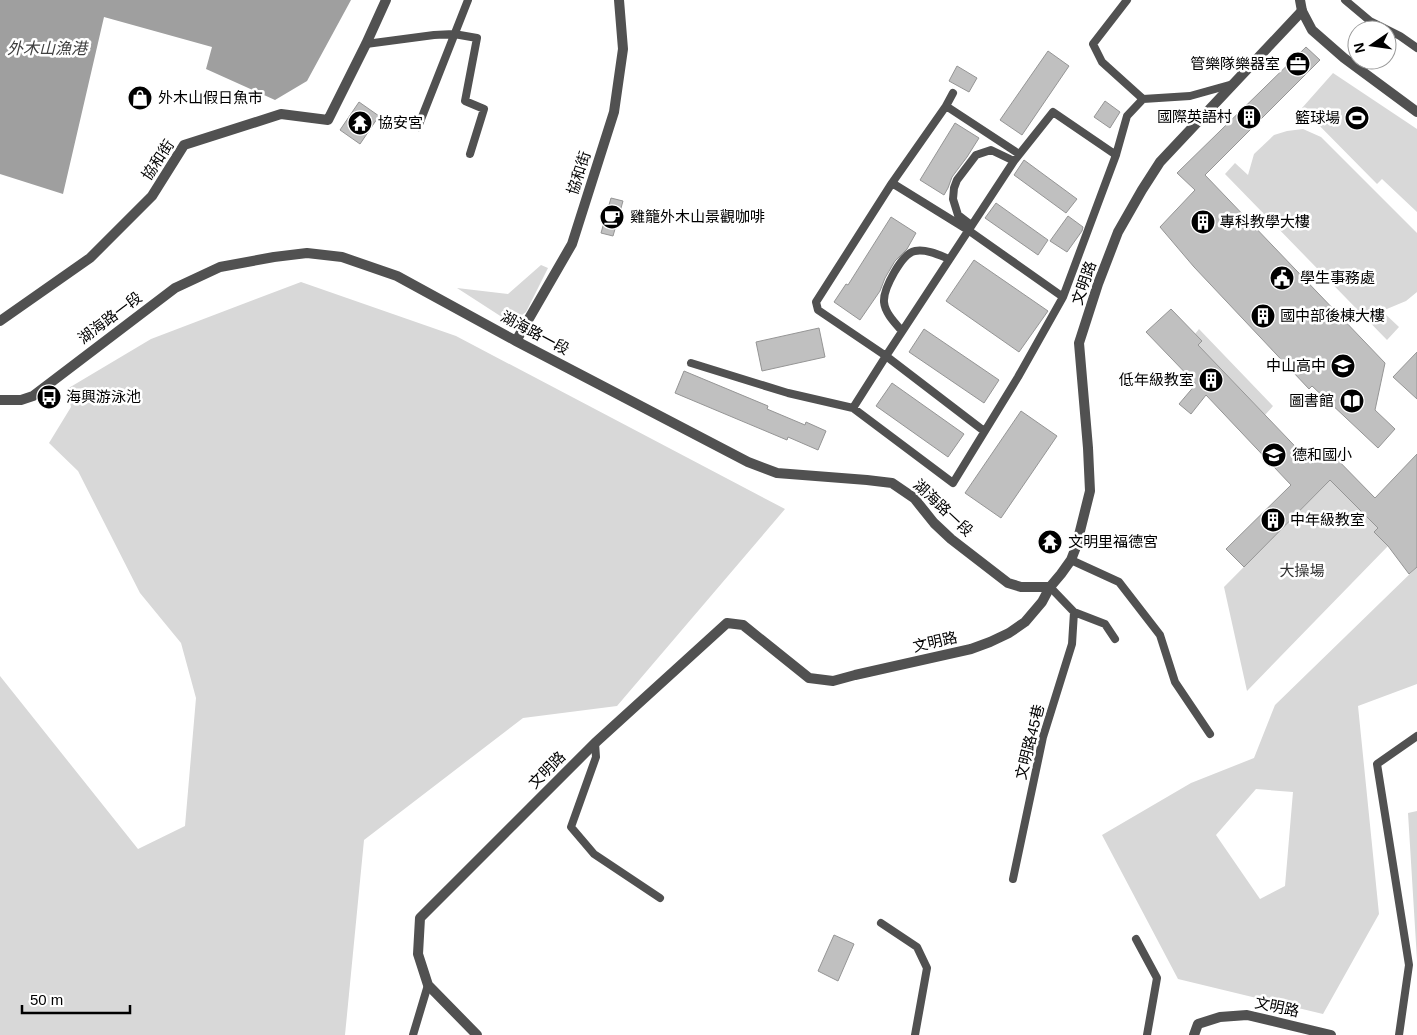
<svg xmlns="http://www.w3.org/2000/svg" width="1417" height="1035" font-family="Arial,'Noto Sans TC',sans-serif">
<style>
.green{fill:#d8d8d8;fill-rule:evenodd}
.water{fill:#9f9f9f}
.building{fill:#c0c0c0;stroke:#959595}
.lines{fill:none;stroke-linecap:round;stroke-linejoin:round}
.service{stroke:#515151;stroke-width:8}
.minor{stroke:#515151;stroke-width:10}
.tertiary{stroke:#515151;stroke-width:10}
.labels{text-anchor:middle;stroke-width:5;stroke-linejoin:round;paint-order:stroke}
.poi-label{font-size:15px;fill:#000;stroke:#fff;text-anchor:start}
.street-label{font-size:15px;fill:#000;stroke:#fff}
.park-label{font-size:15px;fill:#2f2f2f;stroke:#fff}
.water-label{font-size:16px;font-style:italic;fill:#404040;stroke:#fff}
</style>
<rect width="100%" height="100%" fill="#fff"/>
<path class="green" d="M1333,73L1417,129V212L1382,179L1377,184L1302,108Z
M1303,129L1321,137L1417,233V292L1406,301L1382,311L1399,327L1387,340L1225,174L1235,163L1248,175L1254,154L1274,135L1287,131Z
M541,265L548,268L526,312L511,323L457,288L508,294Z
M301,282L456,336L785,509L617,706L523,718L364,840L345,1035H0V676L138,849L185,826L196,698L181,643L140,593L78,471L49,443L71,407L67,389L151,339Z
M1199,329L1273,406L1265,415L1198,345L1202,341L1195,334Z
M1330,480L1378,528L1374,532L1388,546L1247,691L1224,587Z
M1417,567V684L1358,706L1379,914L1323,1014L1178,979L1102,835L1191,783L1254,758L1275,705ZM1256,789L1293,792L1285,886L1260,899L1216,835Z
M1417,811V960L1408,813Z"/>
<path class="water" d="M0,0H351L307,81L275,100L206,69L212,47L104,17L63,194L0,174Z"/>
<path class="building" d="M1306,47L1320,60L1205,175L1385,363L1375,410L1395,429L1378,448L1312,386L1309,389L1194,267L1160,227L1195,190L1177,173Z
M1048,51L1069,66L1022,135L1000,120Z
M957,66L977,78L969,92L949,81Z
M1105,101L1120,112L1110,128L1094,117Z
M359,102L379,116L360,144L340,130Z
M955,123L979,138L967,157L952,177L948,188L944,195L920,180Z
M1024,160L1077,199L1066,213L1014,175Z
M611,198L623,201L613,236L601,233Z
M996,203L1048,240L1038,255L985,218Z
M1068,216L1083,227L1082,231L1067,252L1050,241Z
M891,217L916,233L907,249L895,261L885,278L880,291L860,320L834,302L846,284L848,285Z
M974,260L1048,311L1019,352L946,301Z
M1171,309L1202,341L1198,345L1312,464L1327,449L1375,498L1417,454V567L1409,574L1388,546L1374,532L1378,528L1330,480L1244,567L1226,549L1291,485L1206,395L1191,414L1179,404L1196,384L1146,332Z
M819,328L825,357L762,371L756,342Z
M924,329L999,380L984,403L909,352Z
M1417,352V399L1393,377Z
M684,371L768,406L767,409L805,425L806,422L826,431L818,450L788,437L787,440L675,393Z
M892,383L964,434L948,457L876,406Z
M1021,411L1057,436L1001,518L965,493Z
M834,935L854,944L838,981L818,971Z"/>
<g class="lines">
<path class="service" d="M1127,0L1093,44L1102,62L1143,99L1190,96L1233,84
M1345,0L1370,21L1400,36L1417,48
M366,44L434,35L454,34L477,38L465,101L484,109L470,154
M946,106L953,93
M418,127L468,0
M892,183L946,106L1019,154
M971,225L958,215L953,199L954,188L957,180L976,155L991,150L1014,161
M902,331C895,323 885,313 884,302C883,289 902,253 915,251C927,249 939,255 949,259
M691,363L788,393L853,408L886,356L818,310L816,302L892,183L968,230L1063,297
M853,408L953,483L1018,377L1063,297L1116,155L1127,116L1143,99
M984,431L886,356L1014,161L1053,112L1116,155
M1071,560L1119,582L1160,635L1175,682L1210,734
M1074,612L1105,624L1115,639
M595,743L596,757L571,827L594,854L660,898
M1013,879L1043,737L1072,644L1074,612L1050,587
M881,923L917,947L927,968L915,1035
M1136,939L1157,978L1147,1035
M413,1035L428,985
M1399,1035L1409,965L1377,764L1417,736"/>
<path class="minor" d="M0,321L90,258L152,196L184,145L281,114L328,120L366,44L386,0
M516,341L572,244L614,112L623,49L619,0
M0,400H21L33,396L175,288L220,267L274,257L307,253L342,257L397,276L516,341L748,462L777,473L867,480L892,483L914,498L934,523L951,539L1008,583L1021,587H1050
M477,1035L428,985L418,954L420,918L595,743L727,623L743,625L809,678L833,681L855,675L971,649L990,642L1009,633L1025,622L1042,602L1050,587L1061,574L1071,560L1076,547L1090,491L1088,448L1079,343L1098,284L1118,232L1142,190L1160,162L1302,11
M1194,1035L1198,1024L1220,1017L1247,1015L1331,1035"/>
<path class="tertiary" d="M1300,0L1302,11L1312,30L1344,58L1417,112"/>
</g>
<defs>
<symbol id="office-disc" viewBox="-11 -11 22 22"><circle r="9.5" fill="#000" stroke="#fff"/><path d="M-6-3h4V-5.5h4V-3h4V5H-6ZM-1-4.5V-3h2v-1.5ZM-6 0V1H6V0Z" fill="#fff"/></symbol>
<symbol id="shop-disc" viewBox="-11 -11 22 22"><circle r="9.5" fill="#000" stroke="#fff"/><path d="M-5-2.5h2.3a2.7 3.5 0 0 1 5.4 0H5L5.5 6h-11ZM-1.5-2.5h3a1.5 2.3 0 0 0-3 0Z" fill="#fff"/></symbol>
<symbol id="building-disc" viewBox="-11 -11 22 22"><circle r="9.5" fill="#000" stroke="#fff"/><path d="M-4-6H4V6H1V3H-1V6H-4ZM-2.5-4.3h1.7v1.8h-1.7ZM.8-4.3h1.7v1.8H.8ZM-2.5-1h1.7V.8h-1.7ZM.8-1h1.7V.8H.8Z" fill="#fff"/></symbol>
<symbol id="stadium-disc" viewBox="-11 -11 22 22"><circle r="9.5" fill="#000" stroke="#fff"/><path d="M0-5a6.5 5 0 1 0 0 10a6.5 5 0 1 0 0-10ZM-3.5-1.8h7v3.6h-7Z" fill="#fff"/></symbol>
<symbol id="temple-disc" viewBox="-11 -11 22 22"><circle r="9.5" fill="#000" stroke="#fff"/><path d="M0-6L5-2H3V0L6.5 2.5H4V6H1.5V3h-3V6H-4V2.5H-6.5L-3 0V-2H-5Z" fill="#fff"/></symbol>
<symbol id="cafe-disc" viewBox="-11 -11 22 22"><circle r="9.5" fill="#000" stroke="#fff"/><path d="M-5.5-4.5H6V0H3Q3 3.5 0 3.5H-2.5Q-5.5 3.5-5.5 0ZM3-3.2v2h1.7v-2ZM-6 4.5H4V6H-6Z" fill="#fff"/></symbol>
<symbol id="civic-disc" viewBox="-11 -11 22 22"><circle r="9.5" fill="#000" stroke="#fff"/><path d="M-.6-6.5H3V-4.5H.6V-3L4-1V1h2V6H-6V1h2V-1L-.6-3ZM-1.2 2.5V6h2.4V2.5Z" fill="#fff"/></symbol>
<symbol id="school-disc" viewBox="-11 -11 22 22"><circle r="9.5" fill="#000" stroke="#fff"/><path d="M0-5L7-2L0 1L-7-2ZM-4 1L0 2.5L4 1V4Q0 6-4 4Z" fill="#fff"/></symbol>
<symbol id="bus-disc" viewBox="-11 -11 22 22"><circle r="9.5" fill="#000" stroke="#fff"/><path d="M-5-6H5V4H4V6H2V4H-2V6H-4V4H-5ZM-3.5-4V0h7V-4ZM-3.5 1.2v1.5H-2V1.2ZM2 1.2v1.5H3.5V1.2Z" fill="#fff"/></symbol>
<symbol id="library-disc" viewBox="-11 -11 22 22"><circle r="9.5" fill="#000" stroke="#fff"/><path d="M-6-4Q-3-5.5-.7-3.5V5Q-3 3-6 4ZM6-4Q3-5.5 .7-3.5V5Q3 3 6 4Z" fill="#fff"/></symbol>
</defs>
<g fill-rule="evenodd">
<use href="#office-disc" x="1284" y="50" width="28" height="28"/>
<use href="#shop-disc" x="126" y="84" width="28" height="28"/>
<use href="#building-disc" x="1235" y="103" width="28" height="28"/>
<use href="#stadium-disc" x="1343" y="104" width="28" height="28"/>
<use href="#temple-disc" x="346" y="109" width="28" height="28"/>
<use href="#cafe-disc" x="598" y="203" width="28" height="28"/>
<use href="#building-disc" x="1189" y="208" width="28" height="28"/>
<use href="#civic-disc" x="1268" y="264" width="28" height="28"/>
<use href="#building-disc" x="1249" y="302" width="28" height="28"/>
<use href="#school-disc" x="1329" y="352" width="28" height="28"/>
<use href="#building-disc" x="1197" y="366" width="28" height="28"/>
<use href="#bus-disc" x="35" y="383" width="28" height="28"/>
<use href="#library-disc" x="1338" y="387" width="28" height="28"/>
<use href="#school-disc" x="1260" y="441" width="28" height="28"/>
<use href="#building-disc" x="1259" y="506" width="28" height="28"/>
<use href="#temple-disc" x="1036" y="528" width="28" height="28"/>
</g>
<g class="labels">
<g class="poi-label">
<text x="1280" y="69" text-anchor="end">管樂隊樂器室</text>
<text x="158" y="103">外木山假日魚市</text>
<text x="1232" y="122" text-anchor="end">國際英語村</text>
<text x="1340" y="123" text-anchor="end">籃球場</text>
<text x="378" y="128">協安宮</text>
<text x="630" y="222">雞籠外木山景觀咖啡</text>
<text x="1220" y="227">專科教學大樓</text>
<text x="1300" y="283">學生事務處</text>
<text x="1280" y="321">國中部後棟大樓</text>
<text x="1326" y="371" text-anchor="end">中山高中</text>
<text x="1194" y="385" text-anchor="end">低年級教室</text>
<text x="66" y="402">海興游泳池</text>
<text x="1334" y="406" text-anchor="end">圖書館</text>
<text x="1292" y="460">德和國小</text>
<text x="1290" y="525">中年級教室</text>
<text x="1068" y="547">文明里福德宮</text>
</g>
<g class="street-label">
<text transform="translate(158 160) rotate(-56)" y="5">協和街</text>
<text transform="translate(579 173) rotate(-72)" y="5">協和街</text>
<text transform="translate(1084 283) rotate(-71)" y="5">文明路</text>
<text transform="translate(110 318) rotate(-37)" y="5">湖海路一段</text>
<text transform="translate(535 333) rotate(28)" y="5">湖海路一段</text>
<text transform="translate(943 508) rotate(43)" y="5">湖海路一段</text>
<text transform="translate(935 642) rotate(-13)" y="5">文明路</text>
<text transform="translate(1030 742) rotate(-76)" y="5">文明路45巷</text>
<text transform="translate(547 770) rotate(-45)" y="5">文明路</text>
<text transform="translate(1277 1007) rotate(12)" y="5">文明路</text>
</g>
<g class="park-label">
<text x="1302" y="576">大操場</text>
</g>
<g class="water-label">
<text x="47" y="54">外木山漁港</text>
</g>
</g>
<g transform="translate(1372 45) rotate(257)"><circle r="24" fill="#ffffff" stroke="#999999"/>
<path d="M0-4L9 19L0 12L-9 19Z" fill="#000000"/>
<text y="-8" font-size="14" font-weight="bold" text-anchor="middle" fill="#000000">N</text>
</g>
<path d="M22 1005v8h108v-8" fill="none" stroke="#000000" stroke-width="2.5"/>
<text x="30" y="1005" font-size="15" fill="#000000" stroke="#ffffff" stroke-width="4" paint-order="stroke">50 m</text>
</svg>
